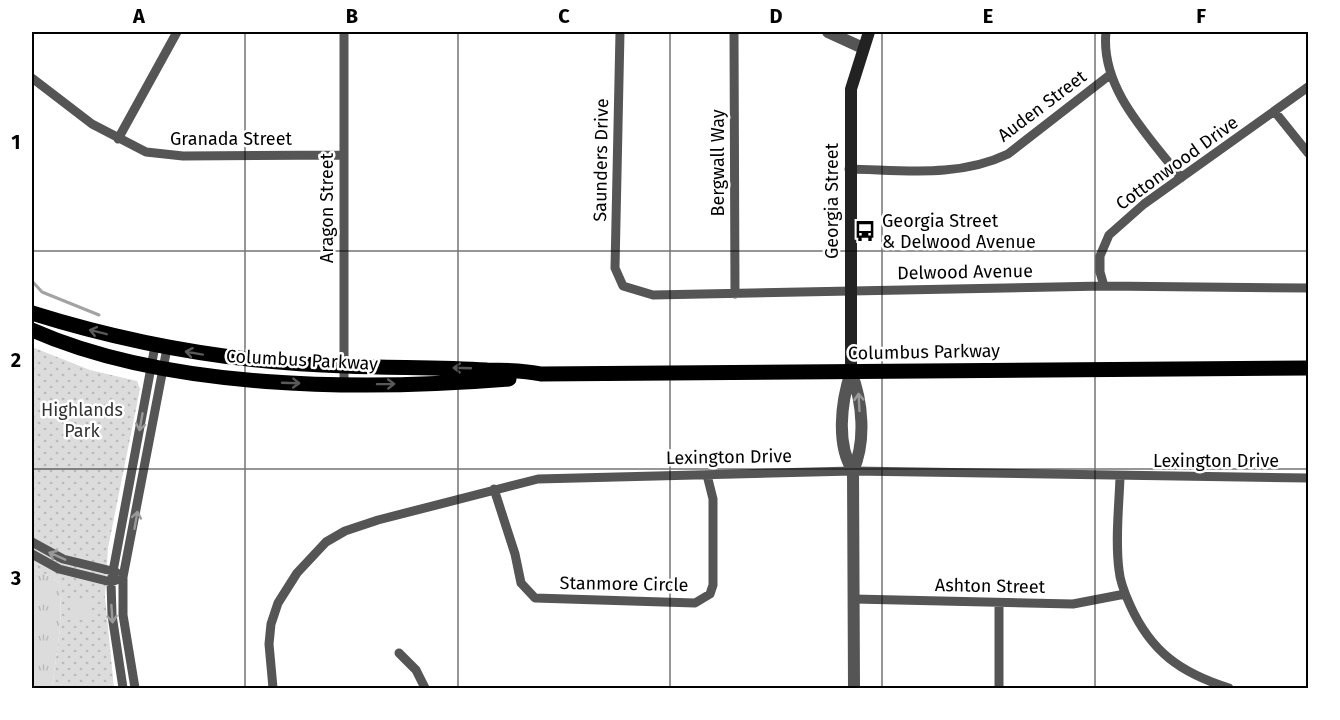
<svg xmlns="http://www.w3.org/2000/svg" width="1340" height="720" font-family="'Fira Sans',sans-serif">
<style>
.grass{fill:url(#grass-tufts)}
.park{fill:url(#park-dots)}
.garden{fill:#dcdcdc}
.lines{fill:none;stroke-linecap:round;stroke-linejoin:round}
.stream{stroke:#a3a3a3;stroke-width:3}
.minor{stroke:#555;stroke-width:9}
.tertiary{stroke:#555;stroke-width:12}
.secondary{stroke:#222;stroke-width:12}
.primary{stroke:#000;stroke-width:15}
.oneway{stroke:#595959}
.oneway2{stroke:#999}
.grid{fill:none;stroke:#000;stroke-width:1.5;stroke-opacity:0.55}
.labels{text-anchor:middle;stroke-width:5;stroke-linejoin:round;paint-order:stroke}
.street-label{font-size:18px;fill:#000;stroke:#fff}
.poi-label{font-size:18px;fill:#000;stroke:#fff;text-anchor:start}
.park-label{font-size:18px;fill:#333;stroke:#fff}
.neatline{fill:none;stroke:#000;stroke-width:2}
.grid-label{font-size:20px;text-anchor:middle;font-weight:bold;fill:#000}
</style>
<defs>
<pattern id="grass-tufts" width="24" height="20" patternUnits="userSpaceOnUse" patternTransform="scale(1.5)"><rect width="24" height="20" fill="#dcdcdc"/><path d="M3 7l-1-3M5 7V3M7 7l1-3M15 17l-1-3M17 17v-4M19 17l1-3" fill="none" stroke="#bbb"/></pattern>
<pattern id="park-dots" width="8" height="8" patternUnits="userSpaceOnUse" patternTransform="scale(1.5)"><rect width="8" height="8" fill="#dcdcdc"/><path d="M2 2h.1M6 6h.1" fill="none" stroke="#bbb" stroke-width="1.8" stroke-linecap="round"/></pattern>
</defs>
<rect width="100%" height="100%" fill="#fff"/>
<path class="grass" d="M32,566L61,584L60,628L52,688H32Z"/>
<path class="park" d="M32,347L90,370L137,381L140,389L108,548L105,597L114,688H52L60,628L61,584L32,566Z"/>
<path class="garden" d="M92,599V619L71,620L70,600Z"/>
<g class="lines">
<path class="stream" d="M32,281L42,292L99,315"/>
<path class="minor" d="M344,32V384
M620,32L615,268L623,286L653,295L1104,286L1308,288
M734,32L735,294
M1106,32C1100,89 1149,136 1181,178
M32,78L92,124L146,152L183,156L344,155
M1275,112L1308,153
M118,139L177,32
M849,169C903,170 958,178 1008,154L1111,74
M1104,286L1100,272V256L1109,235L1144,204L1308,87
M1120,477C1119,507 1115,540 1119,570C1120,582 1125,594 1130,605C1151,652 1181,673 1229,688
M494,489L515,554L521,583L535,598L695,603L710,594L713,585V499L707,475
M32,542L63,559L116,572
M32,554L59,569L111,582L116,580
M854,599L1073,604L1125,594
M999,604V688
M399,653L416,670L425,688
M123,688L112,615L111,582L155,346
M135,688L123,615V577L167,348
M273,688L269,644L271,624L278,603L297,573L326,542L345,531L378,520L538,479L853,471L1308,478"/>
<path class="tertiary" d="M828,32L863,48
M851,372C863,402 866,442 853,471L854,688
M851,372C841,402 836,445 853,471"/>
<path class="secondary" d="M851,372V89L869,32"/>
<path class="primary" d="M32,313C134,345 237,363 345,366C392,368 439,367 487,370C505,370 523,370 541,374L1308,368
M32,330C168,390 361,391 509,379"/>
</g>
<defs><path id="oneway-shaft" d="M-6 0H5M1.5-3L5.5 0L1.5 3" fill="none" stroke-width="1.6" stroke-linecap="round" stroke-linejoin="round" transform="scale(1.5)"/></defs>
<g class="oneway">
<use href="#oneway-shaft" transform="translate(98 332) rotate(-166)"/>
<use href="#oneway-shaft" transform="translate(194 353) rotate(-170)"/>
<use href="#oneway-shaft" transform="translate(462 368) rotate(-178)"/>
<use href="#oneway-shaft" transform="translate(291 383) rotate(2)"/>
<use href="#oneway-shaft" transform="translate(386 384) rotate(-1)"/>
</g>
<g class="oneway2">
<use href="#oneway-shaft" transform="translate(859 402) rotate(-93)"/>
<use href="#oneway-shaft" transform="translate(141 422) rotate(100)"/>
<use href="#oneway-shaft" transform="translate(136 520) rotate(-80)"/>
<use href="#oneway-shaft" transform="translate(57 556) rotate(-156)"/>
<use href="#oneway-shaft" transform="translate(112 614) rotate(86)"/>
</g>
<path class="grid" d="M245,32V688M458,32V688M670,32V688M882,32V688M1095,32V688M32,251H1308M32,469H1308"/>
<defs>
<symbol id="bus-bare" viewBox="-9 -9 18 18"><path d="M-5-6H5V4H4V6H2V4H-2V6H-4V4H-5ZM-3.5-4V0h7V-4ZM-3.5 1.2v1.5H-2V1.2ZM2 1.2v1.5H3.5V1.2Z" fill="#000" stroke="#fff" stroke-width="2.5" paint-order="stroke"/></symbol>
</defs>
<g fill-rule="evenodd">
<use href="#bus-bare" x="850" y="216" width="30" height="30"/>
</g>
<g class="labels">
<g class="street-label">
<text transform="translate(1042 106) rotate(-37)" y="6">Auden Street</text>
<text x="231" y="145">Granada Street</text>
<text transform="translate(601 160) rotate(-89)" y="6">Saunders Drive</text>
<text transform="translate(718 163) rotate(-90)" y="6">Bergwall Way</text>
<text transform="translate(1177 163) rotate(-36)" y="6">Cottonwood Drive</text>
<text transform="translate(832 201) rotate(-90)" y="6">Georgia Street</text>
<text transform="translate(327 208) rotate(-90)" y="6">Aragon Street</text>
<text transform="translate(965 272) rotate(-1)" y="6">Delwood Avenue</text>
<text transform="translate(924 352) rotate(-1)" y="6">Columbus Parkway</text>
<text transform="translate(302 360) rotate(3)" y="6">Columbus Parkway</text>
<text transform="translate(729 457) rotate(-1)" y="6">Lexington Drive</text>
<text x="1216" y="467">Lexington Drive</text>
<text transform="translate(624 584) rotate(1)" y="6">Stanmore Circle</text>
<text transform="translate(990 586) rotate(1)" y="6">Ashton Street</text>
</g>
<g class="poi-label">
<text x="882" y="227">Georgia Street<tspan x="882" dy="21">&amp; Delwood Avenue</tspan></text>
</g>
<g class="park-label">
<text x="82" y="416">Highlands<tspan x="82" dy="21">Park</tspan></text>
</g>
</g>
<rect width="1340" height="720" fill="none" stroke="#ffffff" stroke-width="66"/>
<rect x="33" y="33" width="1274" height="654" class="neatline"/>
<g class="grid-label">
<text x="139" y="23">A</text>
<text x="352" y="23">B</text>
<text x="564" y="23">C</text>
<text x="776" y="23">D</text>
<text x="988" y="23">E</text>
<text x="1201" y="23">F</text>
<text x="16" y="149">1</text>
<text x="16" y="367">2</text>
<text x="16" y="585">3</text>
</g>
</svg>
